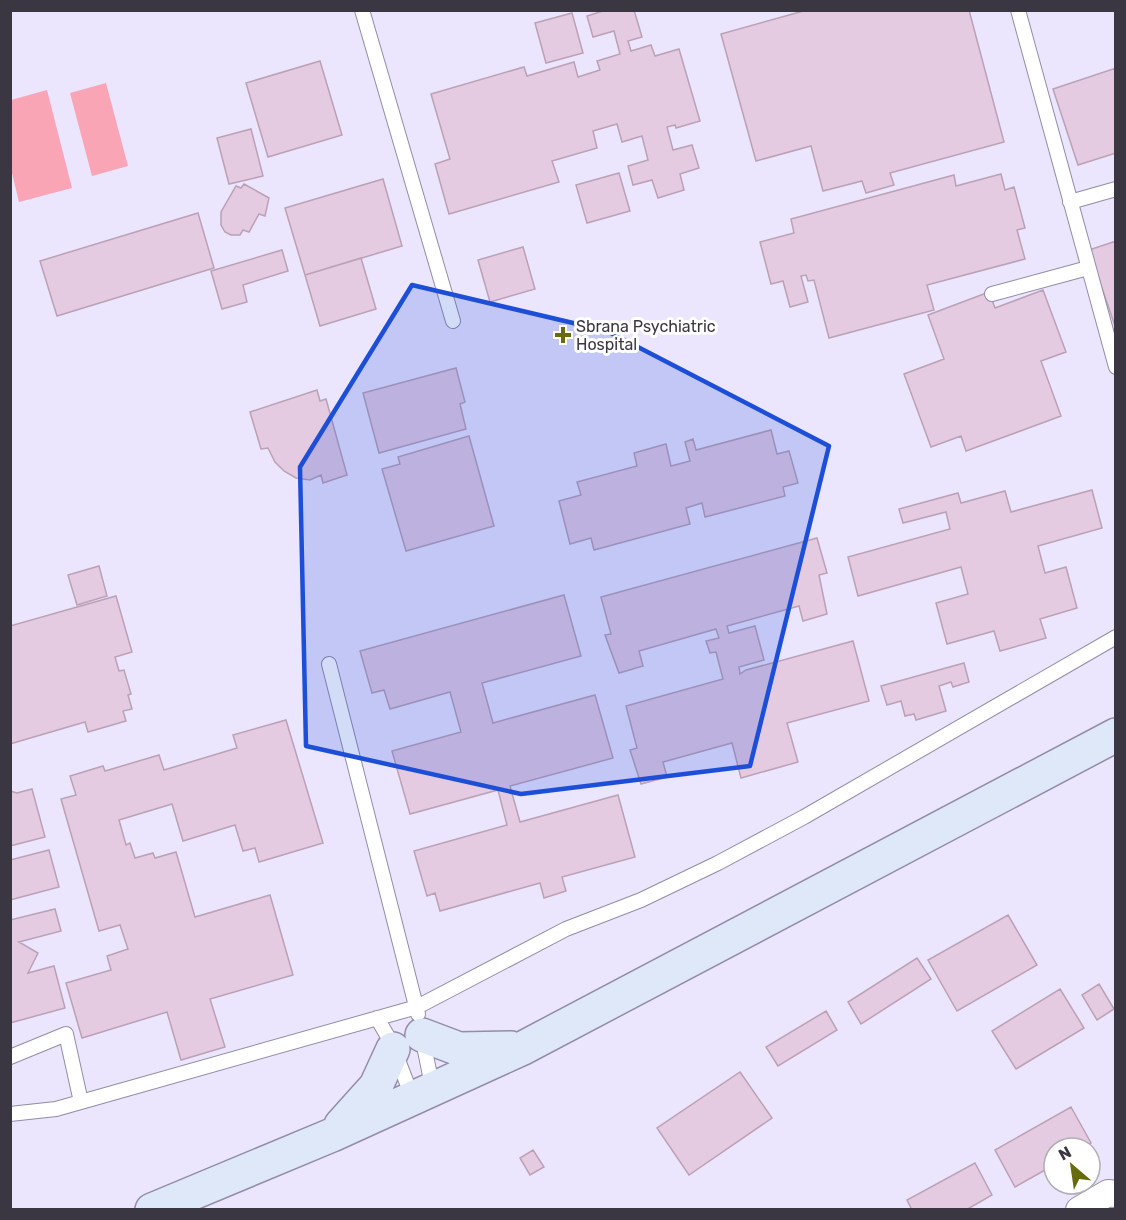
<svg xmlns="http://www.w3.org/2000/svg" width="1126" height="1220" font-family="Rubik,sans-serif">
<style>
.green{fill:#faa5b5}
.building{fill:#e5cbe1;stroke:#bba1b6;stroke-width:1.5}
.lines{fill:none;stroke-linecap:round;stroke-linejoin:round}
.lane-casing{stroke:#938ca8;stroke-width:16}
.street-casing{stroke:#938ca8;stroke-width:28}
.secondary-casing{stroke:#938ca8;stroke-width:36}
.lane{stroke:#fff;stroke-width:14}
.street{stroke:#fff;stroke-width:26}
.secondary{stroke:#dee8f9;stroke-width:33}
.marked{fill:#1d4ed8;fill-opacity:0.2;stroke:#1d4ed8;stroke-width:4.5;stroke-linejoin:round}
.poi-dot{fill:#686b0c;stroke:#fff;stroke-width:2}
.labels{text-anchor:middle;stroke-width:6;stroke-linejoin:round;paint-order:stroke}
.poi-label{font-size:16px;fill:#3a3742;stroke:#fff;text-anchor:start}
</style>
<rect width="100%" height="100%" fill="#ebe5fd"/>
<path class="green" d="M106,83L128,166L92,176L70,93Z
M47,90L72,188L19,202L11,169V100Z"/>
<path class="building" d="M606,10H634L642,37L628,41L631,51L651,45L655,56L679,49L700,121L676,128L675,125L667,127L673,150L692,145L699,168L680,174L684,190L658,198L652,180L633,185L628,166L648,160L642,136L622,142L617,124L593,131L597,148L552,161L559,182L449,214L435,164L450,159L431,94L524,67L527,76L574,62L578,77L600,70L597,61L620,54L614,31L593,37L587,16Z
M807,10H969L1004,142L890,173L894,185L866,193L862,181L823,191L811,146L756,161L721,34Z
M572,13L583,53L546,63L535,23Z
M320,61L342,135L268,157L246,83Z
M1116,68V153L1078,165L1053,89Z
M251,129L263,176L229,184L217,138Z
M619,173L630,211L587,223L576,185Z
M1001,174L1005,190L1014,187L1025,228L1017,230L1025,259L927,285L934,310L829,338L814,280L808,281L806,275L801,276L808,302L790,307L783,281L771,284L760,242L794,233L791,219L954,175L956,186Z
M383,179L402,246L305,275L285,208Z
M244,184L269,198L265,216L259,214L249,232L243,230L240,235H231L225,232L221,225V212L236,186L241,188Z
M198,213L214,268L57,316L40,261Z
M1116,241V329L1089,250Z
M523,247L535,289L490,302L478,260Z
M282,250L288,271L243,285L247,302L222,309L211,271Z
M361,258L376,309L320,326L305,275Z
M1043,290L1066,352L1041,361L1061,416L966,451L961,436L931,447L904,374L944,359L928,315L989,292L995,308Z
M456,368L465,402L460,404L466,429L379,453L363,393Z
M317,390L320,401L326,399L347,475L323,483L321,475L310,480L296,478L284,471L275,462L268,448L261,449L250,412Z
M771,430L777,454L789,451L798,483L783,487L785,496L705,517L702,503L686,508L690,524L594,550L591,538L570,544L559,501L581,495L577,482L637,466L634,453L666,444L671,466L690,461L685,442L693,439L696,450Z
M469,436L494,526L406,551L382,469L400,464L398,457Z
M1092,490L1102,528L1038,546L1045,573L1066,567L1077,608L1040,619L1046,638L1000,651L994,631L947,644L936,603L968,594L961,567L858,596L848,557L950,529L946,512L903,523L899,509L958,493L961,503L1005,491L1011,512Z
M817,538L827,573L819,575L827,614L803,621L799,606L727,626L729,633L755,626L764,660L739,667L740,674L746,670L853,641L869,701L787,723L798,762L741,778L732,743L663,762L667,777L641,784L630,750L637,748L626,706L723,679L716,652L710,653L706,641L719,638L716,629L639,651L643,666L619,673L605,635L611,634L601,597Z
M99,566L107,596L77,605L68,575Z
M564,595L581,656L482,683L493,723L595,695L613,758L510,786L520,822L618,795L635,857L562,877L566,891L544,898L540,883L440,911L435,893L427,896L414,851L507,825L498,790L410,814L392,751L461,732L450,692L390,709L384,690L372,693L360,651Z
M116,596L132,652L115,657L119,671L124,670L131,694L128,695L132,709L123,711L126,721L88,732L85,722L10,744V626Z
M964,663L969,682L953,687L951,682L939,686L946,711L916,720L914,714L905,716L901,701L887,705L881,686Z
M286,720L323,843L259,862L255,848L243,851L235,825L183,841L172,804L119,820L126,845L130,843L135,858L153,853L155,858L176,852L195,917L270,895L293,975L210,999L225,1047L181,1060L167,1012L82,1038L66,983L111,970L107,956L128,949L120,925L99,931L61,799L76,795L70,776L103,766L105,771L159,755L164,770L237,748L233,735Z
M32,789L45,837L10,846V791L17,793Z
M49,850L59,887L10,900V860Z
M55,909L61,931L19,942L38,953L28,973L54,966L65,1008L10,1023V920Z
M1008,915L1037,965L957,1011L928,960Z
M917,958L931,979L861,1024L848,1002Z
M1099,984L1114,1009L1097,1020L1082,995Z
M1060,989L1084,1028L1016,1069L992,1031Z
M826,1011L837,1030L778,1066L766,1047Z
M740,1072L772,1118L689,1175L657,1128Z
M1071,1107L1091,1143L1083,1148H1054V1165L1015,1187L995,1150Z
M533,1150L544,1167L530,1175L520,1158Z
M975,1163L992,1195L966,1210H912L907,1200Z"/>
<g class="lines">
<defs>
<path id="lane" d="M362,10L453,321
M1018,10L1116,367
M1070,202L1116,189
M992,294L1088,268
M329,664L418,1014
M377,1018L391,1042L413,1099
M422,1036L433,1090
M10,1057L66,1034L81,1102
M10,1114L56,1109L417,1007L566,929L641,900L718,863L804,817L1116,637"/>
<path id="street" d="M1079,1210L1108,1193L1116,1194"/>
<path id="secondary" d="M422,1035L459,1049L511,1048
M341,1125L376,1086L393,1049
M152,1210L332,1135L523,1048L1116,735"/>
</defs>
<use href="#lane" class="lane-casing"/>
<use href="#street" class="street-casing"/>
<use href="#secondary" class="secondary-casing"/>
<use href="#lane" class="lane"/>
<use href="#street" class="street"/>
<use href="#secondary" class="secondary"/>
</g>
<path class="marked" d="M412,285L607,331L829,446L750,766L521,794L306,746L300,467Z"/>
<path class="poi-dot" d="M560 326h6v6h6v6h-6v6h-6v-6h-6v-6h6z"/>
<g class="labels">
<g class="poi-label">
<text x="576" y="332">Sbrana Psychiatric<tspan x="576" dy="18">Hospital</tspan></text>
</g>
</g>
<rect width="1126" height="1220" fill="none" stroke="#3a3742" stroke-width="24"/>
<g transform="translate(1072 1166) rotate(331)"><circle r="28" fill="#ffffff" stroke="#b0afb3" stroke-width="1.5"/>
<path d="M0-4.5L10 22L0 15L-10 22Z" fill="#686b0c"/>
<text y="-9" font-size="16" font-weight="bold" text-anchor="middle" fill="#3a3742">N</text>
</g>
</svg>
